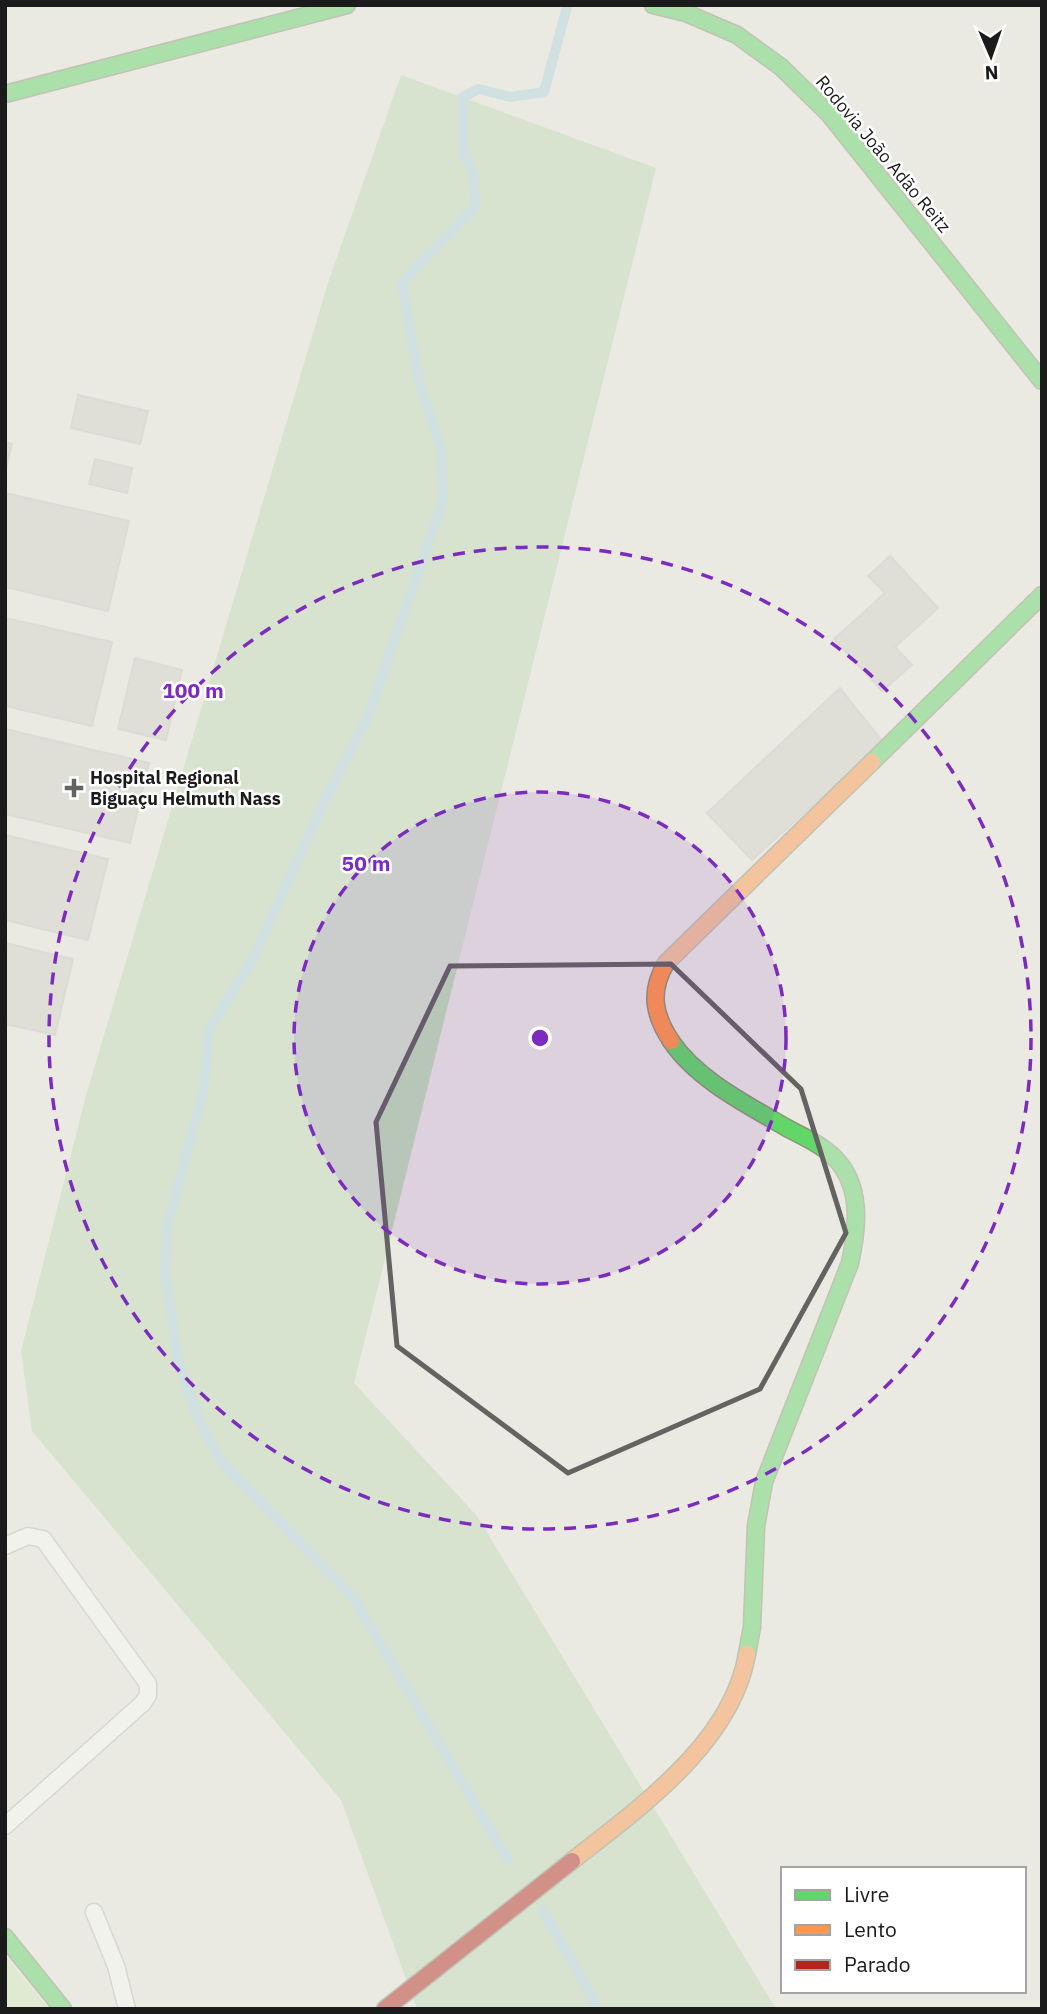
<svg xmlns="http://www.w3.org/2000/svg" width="1047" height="2014" font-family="'IBM Plex Sans',sans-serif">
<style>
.grass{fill:#d3ebbd}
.forest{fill:#c0dcb5}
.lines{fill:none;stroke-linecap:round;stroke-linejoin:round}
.stream{stroke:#b3d4e1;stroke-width:10}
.building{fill:#d3d0cb;stroke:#cdcac3;stroke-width:2}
.lane-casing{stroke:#c2c2bf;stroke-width:19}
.fast-casing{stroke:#90947b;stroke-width:19}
.slow-casing{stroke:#90947b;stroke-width:19}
.jam-casing{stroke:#90947b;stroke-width:19}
.lane{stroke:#fcfcfb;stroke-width:16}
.fast{stroke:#63d668;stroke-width:16}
.slow{stroke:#ff974d;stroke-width:16}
.jam{stroke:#b3261e;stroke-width:16}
.marked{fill:none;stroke:#636361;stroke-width:5;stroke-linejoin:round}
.ring{fill:none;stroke:#7b2cbf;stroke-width:3.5;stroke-dasharray:12 9}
.poi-dot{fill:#636361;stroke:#fff;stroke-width:2.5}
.labels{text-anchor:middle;stroke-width:5;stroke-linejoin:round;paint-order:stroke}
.street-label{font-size:18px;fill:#1b1b1b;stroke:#fff}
.poi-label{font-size:18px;font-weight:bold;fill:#1b1b1b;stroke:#fff;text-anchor:start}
.centre{fill:#7b2cbf;stroke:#fff;stroke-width:3.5}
.ring-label{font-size:21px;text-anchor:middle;font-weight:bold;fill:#7b2cbf;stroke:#fff;stroke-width:5;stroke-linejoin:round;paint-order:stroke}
</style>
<rect width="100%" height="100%" fill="#eae9e2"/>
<path class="grass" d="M5,1956L49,2009H5Z"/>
<path class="forest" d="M401,75L656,168L354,1383L477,1516L776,2009H417L341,1800L32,1431L21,1351L85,1099L328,283Z"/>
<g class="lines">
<path class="stream" d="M508,1860L353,1597L221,1461L198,1418L178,1360L165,1272L167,1226L203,1093L209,1030L253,959L322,806L369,714L443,501L442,452L419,382L402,283L476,205L473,172L463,153V97L479,89L510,97L544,92L567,7
M543,1910L596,2004L595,2009"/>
</g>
<path class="building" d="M78,395L148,411L140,444L71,428Z
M5,442L12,444L5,473Z
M95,459L132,468L127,493L89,484Z
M5,493L129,521L108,611L5,587Z
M890,556L938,608L895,647L912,665L882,691L834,639L885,593L868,576Z
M5,618L112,642L92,726L5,706Z
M135,658L182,670L166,740L118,729Z
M840,688L883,742L752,860L707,813Z
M5,729L149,763L130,843L5,814Z
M5,835L108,859L88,940L5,920Z
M5,943L73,959L55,1035L5,1024Z"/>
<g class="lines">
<defs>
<path id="lane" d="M5,1546L28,1536L43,1539L148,1684V1695L143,1703L5,1826
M94,1912L116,1966L127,2009"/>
<path id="fast" d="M653,5L686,13L737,35L781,67L829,114L1042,381
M5,94L347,5
M872,762L1042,595
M671,1041C697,1080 748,1105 787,1128C806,1138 827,1147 840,1164C862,1192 857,1231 850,1263L764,1482L756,1526L752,1627L747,1654
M5,1937L63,2009"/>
<path id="slow" d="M671,1041C654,1015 649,992 666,963L872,762
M572,1861C639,1808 732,1743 747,1654"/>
<path id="jam" d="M385,2009L572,1861"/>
</defs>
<use href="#lane" class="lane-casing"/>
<use href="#fast" class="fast-casing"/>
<use href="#slow" class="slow-casing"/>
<use href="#jam" class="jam-casing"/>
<use href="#lane" class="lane"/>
<use href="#fast" class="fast"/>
<use href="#slow" class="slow"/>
<use href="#jam" class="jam"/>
</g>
<path d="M0 0H1047V2014H0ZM671,964L801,1089L846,1233L760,1389L568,1473L397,1346L376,1122L450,966Z" fill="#eae9e2" fill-opacity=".55" fill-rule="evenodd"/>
<path class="marked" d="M671,964L801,1089L846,1233L760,1389L568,1473L397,1346L376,1122L450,966Z"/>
<circle cx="540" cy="1038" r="246" fill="#7b2cbf" fill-opacity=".12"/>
<g class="ring">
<circle cx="540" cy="1038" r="246"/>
<circle cx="540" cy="1038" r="491"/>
</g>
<path class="poi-dot" d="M70.5 777.5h7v7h7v7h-7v7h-7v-7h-7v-7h7z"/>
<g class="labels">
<g class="street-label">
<text transform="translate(883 154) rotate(50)" y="6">Rodovia João Adão Reitz</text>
</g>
<g class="poi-label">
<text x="90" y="784">Hospital Regional<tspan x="90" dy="21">Biguaçu Helmuth Nass</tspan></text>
</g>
</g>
<circle cx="540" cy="1038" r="10" class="centre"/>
<g class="ring-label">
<text x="193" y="698">100 m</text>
<text x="366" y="871">50 m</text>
</g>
<rect width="1047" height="2014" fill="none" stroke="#1b1b1b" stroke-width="14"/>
<rect x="781" y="1867" width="245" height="126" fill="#ffffff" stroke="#a4a4a4" stroke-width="2"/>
<rect x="795" y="1890" width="35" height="10" fill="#63d668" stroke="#a4a4a4" stroke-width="2"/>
<text x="844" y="1902" font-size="21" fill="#1b1b1b">Livre</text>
<rect x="795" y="1925" width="35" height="10" fill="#ff974d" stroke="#a4a4a4" stroke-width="2"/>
<text x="844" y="1937" font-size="21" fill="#1b1b1b">Lento</text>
<rect x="795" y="1960" width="35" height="10" fill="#b3261e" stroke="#a4a4a4" stroke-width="2"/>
<text x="844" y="1972" font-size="21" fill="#1b1b1b">Parado</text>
<g transform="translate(991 56) rotate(178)" stroke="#ffffff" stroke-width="5" paint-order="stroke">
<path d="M0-5L12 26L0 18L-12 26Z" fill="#1b1b1b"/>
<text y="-10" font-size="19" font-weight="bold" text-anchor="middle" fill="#1b1b1b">N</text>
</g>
</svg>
